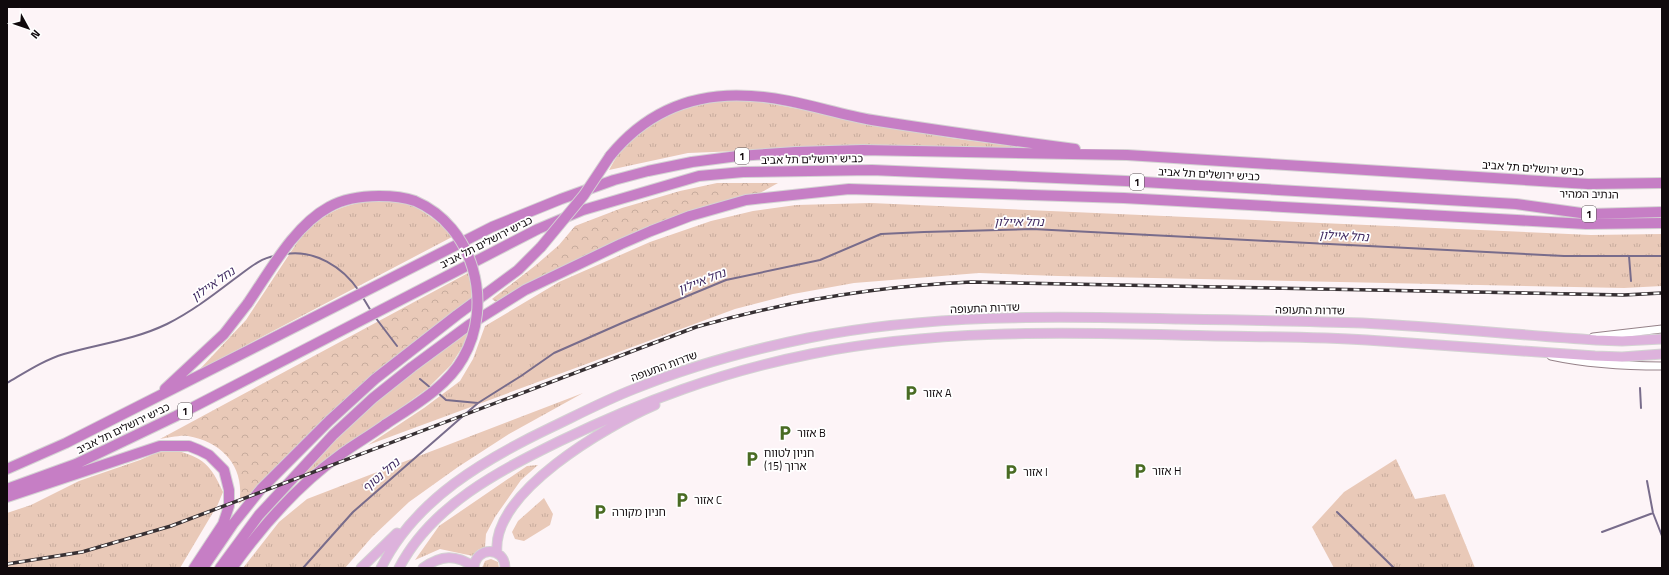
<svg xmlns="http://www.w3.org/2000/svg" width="1669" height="575" font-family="'Titillium Web','Noto Sans Hebrew',sans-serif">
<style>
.grass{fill:url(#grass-tufts)}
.forest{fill:url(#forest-crowns)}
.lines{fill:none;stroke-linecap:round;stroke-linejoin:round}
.stream{stroke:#786c8b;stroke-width:2}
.minor-casing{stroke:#968289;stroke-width:9}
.major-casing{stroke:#d4d3d3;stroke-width:11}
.highway-casing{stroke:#d4d3d3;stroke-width:12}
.minor{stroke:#fff;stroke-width:7}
.major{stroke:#ddb2dc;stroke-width:9}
.highway{stroke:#c67ec5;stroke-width:10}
.rail-casing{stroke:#373033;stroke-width:3.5}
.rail{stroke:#fff;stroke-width:2;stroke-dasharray:6;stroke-linecap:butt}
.highway-bridge-casing{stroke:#d4d3d3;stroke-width:12;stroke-linecap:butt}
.highway-bridge{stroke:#c67ec5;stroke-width:10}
.labels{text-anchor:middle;stroke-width:3.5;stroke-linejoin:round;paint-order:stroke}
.shield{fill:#fff;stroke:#585355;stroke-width:1}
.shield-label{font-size:10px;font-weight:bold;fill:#10090c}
.street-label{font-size:11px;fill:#10090c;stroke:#fff}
.poi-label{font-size:11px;fill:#10090c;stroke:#fff;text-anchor:start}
.water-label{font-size:12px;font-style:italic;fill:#412b62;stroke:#fff}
</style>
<defs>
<pattern id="grass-tufts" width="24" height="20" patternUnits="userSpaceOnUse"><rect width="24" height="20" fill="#e9c9b8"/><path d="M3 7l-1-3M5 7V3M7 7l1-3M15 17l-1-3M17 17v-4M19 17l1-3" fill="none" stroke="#c7ab9d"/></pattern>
<pattern id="forest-crowns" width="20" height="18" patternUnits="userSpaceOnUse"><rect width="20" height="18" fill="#e9c9b8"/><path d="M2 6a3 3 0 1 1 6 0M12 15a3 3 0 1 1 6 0" fill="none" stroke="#c7ab9d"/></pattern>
</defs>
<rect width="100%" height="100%" fill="#fdf4f7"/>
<path class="grass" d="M751,100L951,138L1035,149L820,148L688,153L609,170L622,147L647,125L682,108L718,101Z
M373,200C382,200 393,199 402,201C420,208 440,221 452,237L199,370L246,320L300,238C324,212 340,206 373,200Z
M871,203L1591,235L1662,234V286L1624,288L1058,276L979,273L854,283L793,294L735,309L368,445L424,408L460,381L473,359L485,326L559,282L650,242L711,221L753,211L796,205Z
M470,328L463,346L451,365L427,389L337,454L313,475L292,483L373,401Z
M583,393L509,434L458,467L409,502L372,537L345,568H243L279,522L307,499Z
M174,450C203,457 211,465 223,492L218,504L180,568H7V513L31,505L79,481L140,460L158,452Z
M1396,459L1415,499L1445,494L1475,568H1334L1312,527L1344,492Z
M538,465L521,480L495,517L486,534L485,547L478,550L473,556L440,549L415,560L439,526L527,466Z
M544,498L553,514L550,525L524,541L515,539L512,532L518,521Z
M491,559L498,562L499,568H482L485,561Z"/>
<path class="forest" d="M717,183H778L760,193L689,211L649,226L523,285L496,302L492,299L536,265L559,245L575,226L622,208L680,191Z
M468,273L472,289L471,301L330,415L282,460L252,494L239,504C246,468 223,442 188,436C179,435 168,438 160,439Z"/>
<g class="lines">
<path class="stream" d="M285,254C314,249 343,267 359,291
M1629,256L1631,281
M362,296L371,311
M375,317L397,346
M420,379L432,389
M7,383C26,372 44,360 64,354C99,344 134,340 167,324C191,312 212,296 233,280C246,271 259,258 275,256
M1640,388L1641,408
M437,392L446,400L478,403L521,376L554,353L622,323L726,280L820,260L881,234L924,232L1032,229L1564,256H1662
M1647,481L1653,513L1662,536
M1337,512L1394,568
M1602,532L1653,513
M303,568L353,512L478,403"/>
<defs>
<path id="minor" d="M1593,337L1662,329
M1551,356C1588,364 1624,366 1662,366"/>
<path id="major" d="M497,553C491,492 607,426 655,405
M361,568L397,533
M381,568C415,499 485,459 552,427C579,414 606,400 634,389C690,366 749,350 808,338C928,314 1053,316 1176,319C1238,320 1301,321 1363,323C1441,327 1518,335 1596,340L1622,341L1662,339
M399,568C432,505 499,471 560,441C643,401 721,372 811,354C931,330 1055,332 1177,335C1240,337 1304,336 1367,340C1443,345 1519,351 1595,356L1622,357L1662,354
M423,568C441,555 456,554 474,567
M474,568C475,546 505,546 505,568"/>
<path id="highway" d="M610,156C646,112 694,92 751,96C792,98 832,113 872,120C940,131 1007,140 1075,149
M165,389L224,334L248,303
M7,469L66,443L492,227L561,199L614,180L648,171L692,162L738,156L796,152L863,150L1127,155L1588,184L1662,183
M7,489L76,464L176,416L538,229L583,210L699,176L743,172L872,170L1126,181L1516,204L1588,214L1662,212
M7,497L160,446H189L199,450L209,455L224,470L229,490V506L223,524L194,568
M203,568L233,524L261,489L329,421L375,379L457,315L518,270L541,247
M220,568L259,515L333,435L373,398L412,367L469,325L525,290L621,244L651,231L690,216L746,200L849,189L1124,198L1586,224L1662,223
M232,568C262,526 297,486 340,455C355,444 371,435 386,424"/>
</defs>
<use href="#minor" class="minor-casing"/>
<use href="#major" class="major-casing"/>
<use href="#highway" class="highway-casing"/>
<use href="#minor" class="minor"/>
<use href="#major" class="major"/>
<use href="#highway" class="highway"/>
<defs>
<path id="rail" d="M7,564L82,552L171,526L696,327C788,301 875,286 971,282L1624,295L1662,293"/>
</defs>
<use href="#rail" class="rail-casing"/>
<use href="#rail" class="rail"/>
<defs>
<path id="highway-bridge" d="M541,247L584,195L610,156
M248,303C270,271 294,226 329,207C345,198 361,196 379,196C390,196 404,197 415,201C474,226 494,304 463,358C447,387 413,406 386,424"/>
</defs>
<use href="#highway-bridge" class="highway-bridge-casing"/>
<use href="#highway-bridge" class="highway-bridge"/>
</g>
<defs>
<symbol id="parking-bare" viewBox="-9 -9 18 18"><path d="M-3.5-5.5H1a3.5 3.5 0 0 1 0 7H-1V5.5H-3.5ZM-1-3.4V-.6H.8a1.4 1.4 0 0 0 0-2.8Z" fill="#496b23" stroke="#fff" stroke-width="2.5" paint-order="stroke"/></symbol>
</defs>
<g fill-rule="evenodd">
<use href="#parking-bare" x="900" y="382" width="22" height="22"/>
<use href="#parking-bare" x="774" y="422" width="22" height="22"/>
<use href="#parking-bare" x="741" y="448" width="22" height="22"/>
<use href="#parking-bare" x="1129" y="460" width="22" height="22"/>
<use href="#parking-bare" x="1000" y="461" width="22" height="22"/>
<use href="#parking-bare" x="671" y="489" width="22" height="22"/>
<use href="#parking-bare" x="589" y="501" width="22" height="22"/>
</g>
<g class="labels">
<g class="shield">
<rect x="735" y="148" width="14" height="16" rx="3"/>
<rect x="1130" y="174" width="14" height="16" rx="3"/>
<rect x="1582" y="206" width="14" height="16" rx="3"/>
<rect x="178" y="403" width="14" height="16" rx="3"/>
</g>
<g class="shield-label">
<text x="742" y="160">1</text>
<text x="1137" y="186">1</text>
<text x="1589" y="218">1</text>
<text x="185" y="415">1</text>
</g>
<g class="street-label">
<text transform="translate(812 159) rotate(-1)" y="4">כביש ירושלים תל אביב</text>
<text transform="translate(1533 168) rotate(4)" y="4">כביש ירושלים תל אביב</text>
<text transform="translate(1209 174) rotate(3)" y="4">כביש ירושלים תל אביב</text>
<text transform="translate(1589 194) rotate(1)" y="4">הנתיב המהיר</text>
<text transform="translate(486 242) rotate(-27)" y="4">כביש ירושלים תל אביב</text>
<text transform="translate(985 308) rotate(-2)" y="4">שדרות התעופה</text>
<text transform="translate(1310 310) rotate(1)" y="4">שדרות התעופה</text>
<text transform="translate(664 366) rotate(-20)" y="4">שדרות התעופה</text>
<text transform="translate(123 428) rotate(-26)" y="4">כביש ירושלים תל אביב</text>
</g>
<g class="poi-label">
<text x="923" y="397">אזור A</text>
<text x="797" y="437">אזור B</text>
<text x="764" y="457">חניון לטווח<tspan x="764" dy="13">ארוך (15)</tspan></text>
<text x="1152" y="475">אזור H</text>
<text x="1023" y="476">אזור I</text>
<text x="694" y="504">אזור C</text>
<text x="612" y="516">חניון מקורה</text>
</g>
<g class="water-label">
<text x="1019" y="226">נחל איילון</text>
<text transform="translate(1344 236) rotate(3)" y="4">נחל איילון</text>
<text transform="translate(702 281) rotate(-21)" y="4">נחל איילון</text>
<text transform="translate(213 284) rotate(-35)" y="4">נחל איילון</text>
<text transform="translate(381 475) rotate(-41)" y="4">נחל נטוף</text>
</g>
</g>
<rect width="1669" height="575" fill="none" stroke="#10090c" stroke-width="16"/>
<g transform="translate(28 28) rotate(130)" stroke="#ffffff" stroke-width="3" paint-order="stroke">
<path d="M0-3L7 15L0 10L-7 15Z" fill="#10090c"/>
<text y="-6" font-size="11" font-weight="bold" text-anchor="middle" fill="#10090c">N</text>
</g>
</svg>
